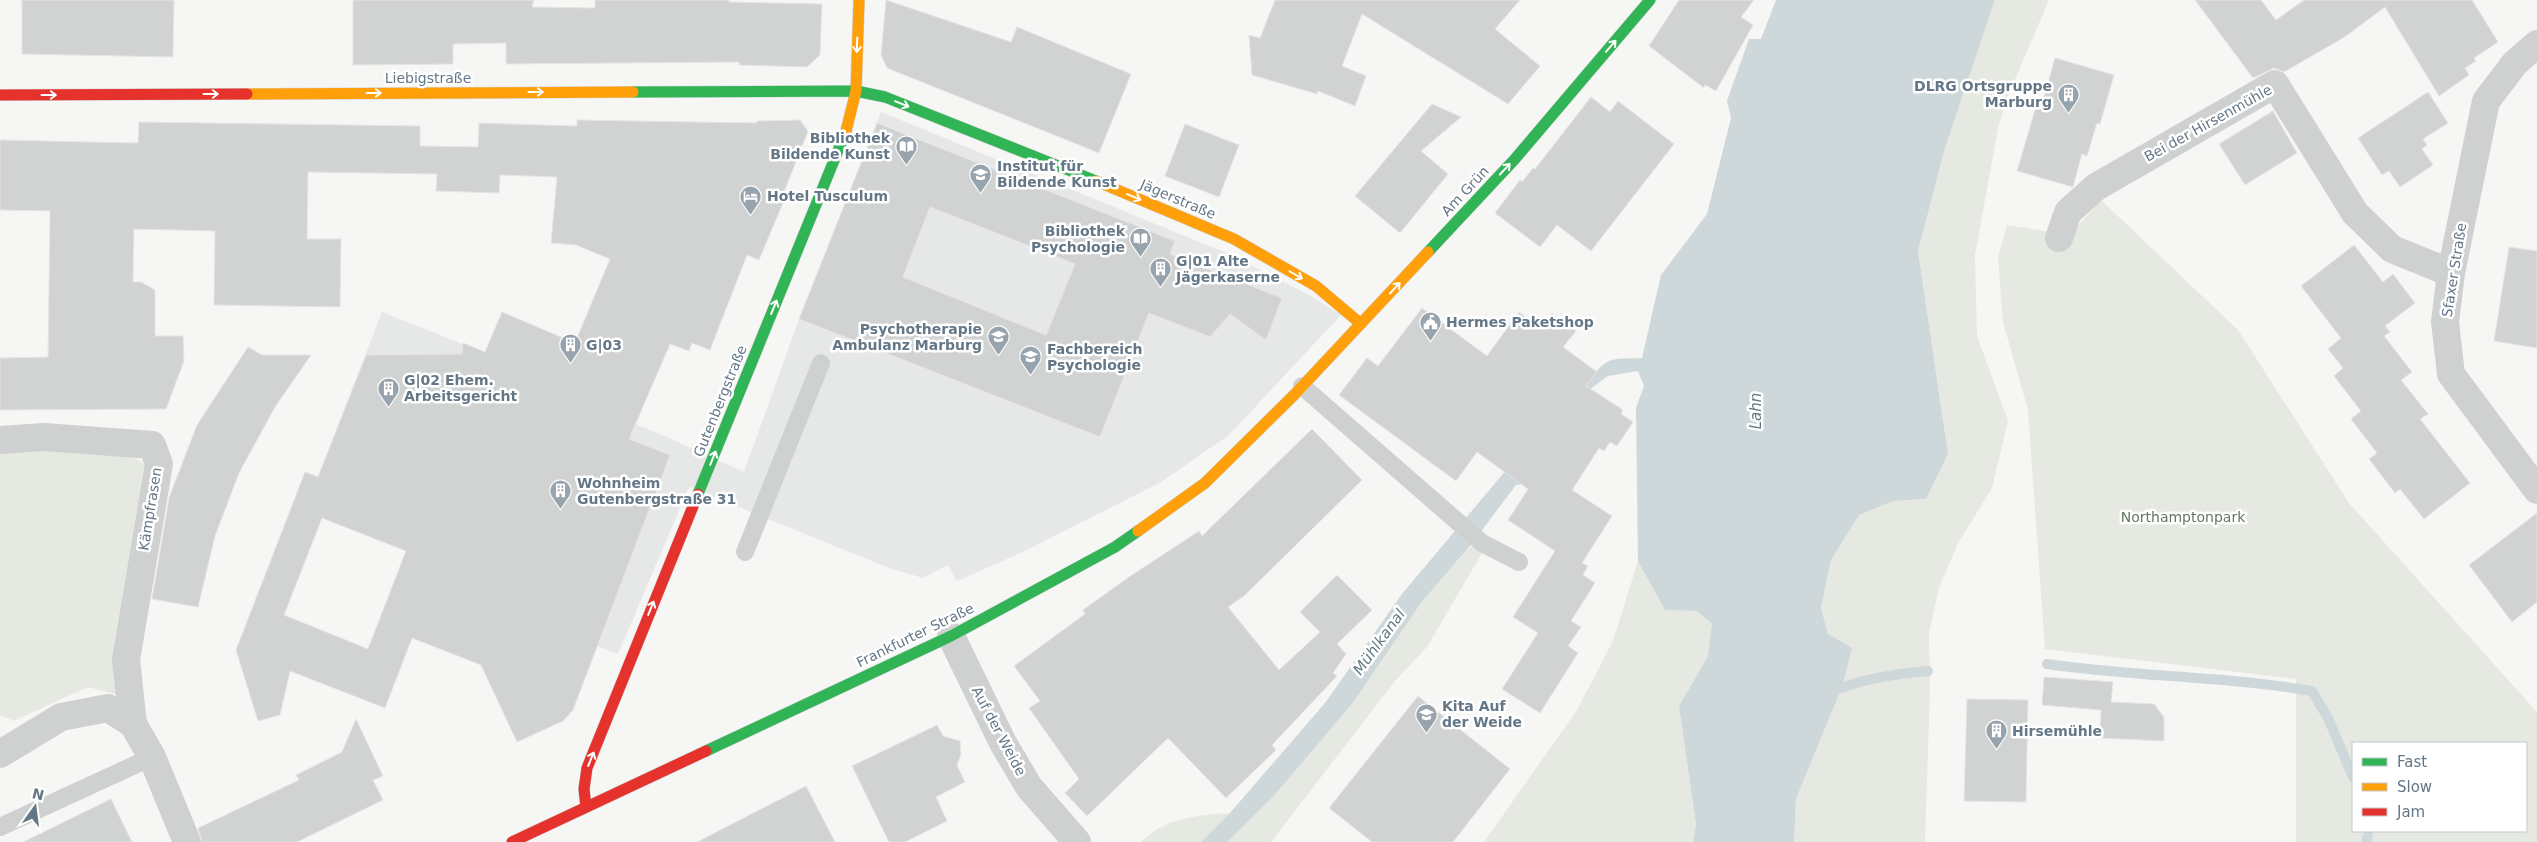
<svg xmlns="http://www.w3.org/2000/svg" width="2537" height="842" font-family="'DejaVu Sans',sans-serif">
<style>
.built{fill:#e6e8e7}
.green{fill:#e6e9e2;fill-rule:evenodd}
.water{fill:#ced7d9}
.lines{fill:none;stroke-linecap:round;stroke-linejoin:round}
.stream{stroke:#ced7d9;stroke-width:10}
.building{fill:#d1d2d2;stroke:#e5e5e4;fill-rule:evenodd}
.fast-casing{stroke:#d2d4d4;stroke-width:12}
.slow-casing{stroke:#d2d4d4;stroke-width:12}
.jam-casing{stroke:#d2d4d4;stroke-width:12}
.lane{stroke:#cfd1d1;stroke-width:18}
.street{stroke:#cfd1d1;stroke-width:28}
.fast{stroke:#30b455;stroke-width:11}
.slow{stroke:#ff9f0a;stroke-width:11}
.jam{stroke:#e5322d;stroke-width:11}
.oneway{stroke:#fff}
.labels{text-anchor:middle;stroke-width:5;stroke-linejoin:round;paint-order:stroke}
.street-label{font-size:14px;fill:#647787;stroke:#fff}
.poi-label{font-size:14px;font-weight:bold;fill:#647787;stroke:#fff;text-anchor:start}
.park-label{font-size:14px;fill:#64785f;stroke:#fff}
.water-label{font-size:15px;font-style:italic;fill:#5f7a83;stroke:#fff}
</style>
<rect width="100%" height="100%" fill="#f6f6f4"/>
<path class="built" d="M881,112L1229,254L1311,296L1341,315L1229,435L1161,482L1029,549L957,581L948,565L923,578L889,568L689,487L618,654L471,596L318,477L382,312L475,349L495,369L658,433L744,472L799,319Z"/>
<path class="green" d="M1995,0H2049L2007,98L1998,128L1975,255L1977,336L2008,421L1992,488L1958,543L1939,588L1929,633L1930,689L1925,842H1794L1796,799L1842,687L1821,608L1831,560L1859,515L1893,501L1926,499L1948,454L1918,251L1945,148Z
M2101,200L2238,330L2349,503L2537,712V842H2296V679L2045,649L2028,410L2003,322L1998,257L2007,225L2070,235ZM2353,743H2526V831H2353Z
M37,446L126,451L153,471L122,696L88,687L14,721L0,715V453Z
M1470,547L1481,549L1482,553L1427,647L1395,681L1271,842H1227L1272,798L1352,704L1421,603Z
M1638,561L1665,610L1697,611L1712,624L1708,656L1679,706L1696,824L1693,842H1484L1577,710L1613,641Z
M1230,813L1201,842H1141C1164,818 1198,815 1230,813Z"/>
<path class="water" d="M1776,0H1995L1945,148L1918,251L1948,454L1926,499L1893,501L1859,515L1831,560L1821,608L1828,634L1852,648L1842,687L1796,799L1794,842H1693L1696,824L1679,706L1708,656L1712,624L1697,611L1665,610L1638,561L1636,408L1644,386L1638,371L1608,376L1590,389L1586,386C1607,357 1605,359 1642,358L1661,275L1707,214L1731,118L1727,101L1749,39H1761Z
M1512,463L1525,484L1516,485L1470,546L1421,603L1352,704L1272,798L1227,842H1201L1230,813L1325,703L1402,594Z"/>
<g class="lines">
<path class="stream" d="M2047,664C2135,677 2224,676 2312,691L2328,718L2353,777
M1829,693C1860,679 1894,674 1928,671
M2366,842L2368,835"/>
</g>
<path class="building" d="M22,0H174L173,57L22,54Z
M353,0H534L532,7L595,8V0H729V2L822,4L820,55L807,67L739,65V62L506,64V43L453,44V64L353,65Z
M886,0L1011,42L1017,27L1131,74L1099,153L887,68L881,55Z
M1275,0H1520L1495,29L1540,66L1508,104L1362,14L1342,66L1366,76L1355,106L1318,91L1317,94L1252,75L1249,35L1260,38Z
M1679,0H1754L1741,17L1753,25L1716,91L1705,85L1704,88L1649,46Z
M2195,0H2261L2276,20L2304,0H2472L2498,42L2474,58L2476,61L2465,68L2469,75L2439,96L2385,7L2343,38L2284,72L2274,68L2253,78Z
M2055,58L2114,75L2100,124L2097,123L2087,156L2082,154L2073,187L2017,171L2037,103L2042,104Z
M2428,92L2448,123L2423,139L2427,145L2422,149L2433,165L2400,187L2389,171L2382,175L2358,138Z
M1591,97L1610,112L1618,101L1674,144L1591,251L1557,225L1540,247L1495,213L1520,180L1522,182L1533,168L1535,169Z
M1432,104L1461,117L1421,151L1448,174L1400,233L1355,196Z
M2273,111L2297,153L2245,185L2219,144Z
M577,120L756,123L757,121L800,120L808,131L782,197L785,198L759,260L747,255L710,350L692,343L689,351L670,344L629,439L670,455L573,710L563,721L517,742L481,665L412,638L385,708L290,671L280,715L258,721L236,650L305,472L318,477L366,355L462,354L463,343L485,352L502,312L575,343L610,259L576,245L551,243L557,177L500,175L499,193L436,191L437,174L308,172L307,239H341L340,307L214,305L215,231L134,229L133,282H141L155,290V336H183L184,361L166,409L0,410V358L48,357L50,211L0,210V140L138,143L139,122L420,126V146L478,147L479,123L577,126ZM322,518L406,551L368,649L284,615Z
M877,123L1175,241L1170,254L1282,298L1266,340L1230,314L1210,337L1149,313L1100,437L799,319ZM930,207L1075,264L1046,335L903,277Z
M1185,124L1239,145L1219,197L1165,176Z
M2354,245L2383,282L2393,274L2415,303L2385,326L2390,332L2384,336L2412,372L2401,380L2428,414L2420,419L2470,483L2424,519L2400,489L2395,493L2369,459L2377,453L2351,419L2361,411L2334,376L2343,368L2328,349L2341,338L2301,286Z
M2509,247L2537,251V348L2494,341Z
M1422,308L1487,356L1519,312L1540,328L1552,313L1576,331L1563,347L1597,372L1586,386L1623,410L1621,414L1633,422L1617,446L1610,442L1604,451L1599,448L1572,490L1612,516L1582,563L1588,566L1583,575L1595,583L1571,621L1581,627L1568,646L1578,653L1540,713L1502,689L1538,633L1513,617L1555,551L1508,520L1528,489L1477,452L1456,481L1339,395L1367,358L1378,366Z
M248,347L262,355H311L275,407L239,473L215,536L198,607L152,599L169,498L197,425Z
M1312,429L1362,480L1244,596L1228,607L1279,670L1320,632L1300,612L1337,575L1372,610L1337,644L1346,654L1333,673L1337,676L1272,745L1276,750L1226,798L1168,738L1087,816L1065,793L1079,779L1029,708L1040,701L1014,666L1085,614L1083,610L1129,577L1199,531L1202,536Z
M2537,513V602L2512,622L2469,565Z
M2044,677L2113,682L2111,702L2154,704L2164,717V741L2100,738L2101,710L2042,705Z
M1418,696L1510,769L1453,842H1372L1329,808Z
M1967,699L2028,700L2026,802L1964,801Z
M356,719L383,776L373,780L383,800L297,842H202L198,828L299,780L296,775L342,752Z
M937,725L943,736L960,741L961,754L957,765L965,782L936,797L947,821L905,842H889L852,766Z
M806,786L835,842H697Z
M111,799L132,842H23Z"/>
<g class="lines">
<defs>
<path id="fast" d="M633,92L856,91L885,97L1096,181
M1428,252L1514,160L1650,0
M698,494L846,131
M706,751L951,636L1115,547L1138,531"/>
<path id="slow" d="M247,94L633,92
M846,131L856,91L859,0
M1096,181L1234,239L1316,286L1361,324
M1138,531L1205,483L1294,395L1428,252"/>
<path id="jam" d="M0,95L247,94
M586,807L584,789L587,768L698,494
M512,842L706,751"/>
</defs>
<use href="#fast" class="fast-casing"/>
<use href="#slow" class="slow-casing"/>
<use href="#jam" class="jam-casing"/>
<path class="lane" d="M1302,386L1482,543L1519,562
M745,552L821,363
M0,827L152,757"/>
<path class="street" d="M2537,44L2515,63L2486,101L2451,273L2445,322L2451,374L2537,490
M2059,238L2068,212L2096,187L2275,84L2355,213L2392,249L2451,273
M0,440L44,437L152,445L159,464L126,660L133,724L152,757L187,842
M951,636L1003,743L1029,787L1077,842
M0,754L61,717L108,708L133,724"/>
<use href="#fast" class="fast"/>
<use href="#slow" class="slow"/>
<use href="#jam" class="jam"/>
</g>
<defs><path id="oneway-shaft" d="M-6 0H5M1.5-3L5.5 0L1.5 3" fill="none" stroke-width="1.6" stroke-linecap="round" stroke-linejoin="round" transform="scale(1.25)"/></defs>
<g class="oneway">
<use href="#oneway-shaft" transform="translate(857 45) rotate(92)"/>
<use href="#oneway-shaft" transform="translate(1611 46) rotate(-49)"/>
<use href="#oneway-shaft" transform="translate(536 92)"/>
<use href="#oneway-shaft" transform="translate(374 93)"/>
<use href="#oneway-shaft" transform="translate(211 94)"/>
<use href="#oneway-shaft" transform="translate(49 95)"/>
<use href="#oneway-shaft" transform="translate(902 104) rotate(22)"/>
<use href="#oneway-shaft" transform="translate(1505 169) rotate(-47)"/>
<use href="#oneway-shaft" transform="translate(1134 197) rotate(23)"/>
<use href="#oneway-shaft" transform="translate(1296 275) rotate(30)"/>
<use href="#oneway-shaft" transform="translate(1395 288) rotate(-47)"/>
<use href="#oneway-shaft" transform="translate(774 307) rotate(-68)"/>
<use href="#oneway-shaft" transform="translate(713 458) rotate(-68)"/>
<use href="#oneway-shaft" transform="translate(651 608) rotate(-68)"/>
<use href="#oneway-shaft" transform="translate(591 759) rotate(-68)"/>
</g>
<defs>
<symbol id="building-pin" viewBox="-11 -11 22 30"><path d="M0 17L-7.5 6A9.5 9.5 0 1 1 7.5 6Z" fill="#97a3ad" stroke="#fff"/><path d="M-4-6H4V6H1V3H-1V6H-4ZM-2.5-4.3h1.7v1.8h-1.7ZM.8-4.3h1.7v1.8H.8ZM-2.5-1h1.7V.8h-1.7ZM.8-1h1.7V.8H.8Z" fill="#fff"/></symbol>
<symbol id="library-pin" viewBox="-11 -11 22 30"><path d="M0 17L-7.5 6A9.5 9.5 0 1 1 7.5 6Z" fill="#97a3ad" stroke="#fff"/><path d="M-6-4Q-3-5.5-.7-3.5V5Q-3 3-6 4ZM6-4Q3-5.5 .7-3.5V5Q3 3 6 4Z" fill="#fff"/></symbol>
<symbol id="university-pin" viewBox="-11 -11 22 30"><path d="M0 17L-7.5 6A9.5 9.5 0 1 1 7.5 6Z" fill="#97a3ad" stroke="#fff"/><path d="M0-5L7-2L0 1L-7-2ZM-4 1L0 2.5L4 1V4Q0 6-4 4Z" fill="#fff"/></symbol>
<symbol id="hotel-pin" viewBox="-11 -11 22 30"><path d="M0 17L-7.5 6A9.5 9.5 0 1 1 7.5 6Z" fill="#97a3ad" stroke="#fff"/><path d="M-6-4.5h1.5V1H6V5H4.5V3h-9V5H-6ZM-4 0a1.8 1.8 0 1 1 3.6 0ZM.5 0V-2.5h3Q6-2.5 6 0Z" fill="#fff"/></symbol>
<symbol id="civic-pin" viewBox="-11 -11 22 30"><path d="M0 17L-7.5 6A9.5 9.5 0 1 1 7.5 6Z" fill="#97a3ad" stroke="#fff"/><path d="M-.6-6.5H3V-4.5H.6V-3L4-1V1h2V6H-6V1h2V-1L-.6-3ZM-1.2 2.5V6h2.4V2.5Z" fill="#fff"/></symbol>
<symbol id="school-pin" viewBox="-11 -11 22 30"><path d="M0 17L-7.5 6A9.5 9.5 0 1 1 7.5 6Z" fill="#97a3ad" stroke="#fff"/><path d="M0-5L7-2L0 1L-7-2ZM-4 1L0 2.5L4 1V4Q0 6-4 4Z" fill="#fff"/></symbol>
</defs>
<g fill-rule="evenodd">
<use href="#building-pin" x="2056" y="82" width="25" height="34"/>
<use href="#library-pin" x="894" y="134" width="25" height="34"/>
<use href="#university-pin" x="968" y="162" width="25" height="34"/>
<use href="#hotel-pin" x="738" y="184" width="25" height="34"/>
<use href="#library-pin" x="1128" y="226" width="25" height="34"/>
<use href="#building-pin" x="1148" y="256" width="25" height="34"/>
<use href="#civic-pin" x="1418" y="310" width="25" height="34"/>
<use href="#university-pin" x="986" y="324" width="25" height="34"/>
<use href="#building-pin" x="558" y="332" width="25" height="34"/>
<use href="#university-pin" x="1018" y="344" width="25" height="34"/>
<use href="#building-pin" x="376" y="376" width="25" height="34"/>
<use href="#building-pin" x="548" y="478" width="25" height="34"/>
<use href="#school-pin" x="1414" y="702" width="25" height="34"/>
<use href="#building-pin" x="1984" y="718" width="25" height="34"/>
</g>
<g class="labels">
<g class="street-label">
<text x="428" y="83">Liebigstraße</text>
<text transform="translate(2208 123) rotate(-29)" y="5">Bei der Hirsenmühle</text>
<text transform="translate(1465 191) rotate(-47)" y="5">Am Grün</text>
<text transform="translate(1178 199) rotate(23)" y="5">Jägerstraße</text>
<text transform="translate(2454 270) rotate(-81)" y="5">Sfaxer Straße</text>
<text transform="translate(720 401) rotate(-68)" y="5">Gutenbergstraße</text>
<text transform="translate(150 509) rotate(-81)" y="5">Kämpfrasen</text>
<text transform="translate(915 635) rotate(-26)" y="5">Frankfurter Straße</text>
<text transform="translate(999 731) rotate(62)" y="5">Auf der Weide</text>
</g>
<g class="poi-label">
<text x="2052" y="91" text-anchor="end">DLRG Ortsgruppe<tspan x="2052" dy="16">Marburg</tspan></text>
<text x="890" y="143" text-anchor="end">Bibliothek<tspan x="890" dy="16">Bildende Kunst</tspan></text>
<text x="997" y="171">Institut für<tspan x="997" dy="16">Bildende Kunst</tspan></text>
<text x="767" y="201">Hotel Tusculum</text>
<text x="1125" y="236" text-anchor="end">Bibliothek<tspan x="1125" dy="16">Psychologie</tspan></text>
<text x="1176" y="266">G|01 Alte<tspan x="1176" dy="16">Jägerkaserne</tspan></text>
<text x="1446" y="327">Hermes Paketshop</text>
<text x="982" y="334" text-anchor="end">Psychotherapie<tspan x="982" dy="16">Ambulanz Marburg</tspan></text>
<text x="586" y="350">G|03</text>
<text x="1047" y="354">Fachbereich<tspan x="1047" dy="16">Psychologie</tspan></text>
<text x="404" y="385">G|02 Ehem.<tspan x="404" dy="16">Arbeitsgericht</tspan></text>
<text x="577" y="488">Wohnheim<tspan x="577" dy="16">Gutenbergstraße 31</tspan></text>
<text x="1442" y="711">Kita Auf<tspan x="1442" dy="16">der Weide</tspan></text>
<text x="2012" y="736">Hirsemühle</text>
</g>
<g class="park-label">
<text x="2183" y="522">Northamptonpark</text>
</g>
<g class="water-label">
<text transform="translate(1756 411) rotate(-90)" y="5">Lahn</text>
<text transform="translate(1379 642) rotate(-54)" y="5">Mühlkanal</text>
</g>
</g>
<rect x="2352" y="742" width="175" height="90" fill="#ffffff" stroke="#c1c9cf"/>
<rect x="2362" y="758" width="25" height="8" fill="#30b455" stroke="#c1c9cf"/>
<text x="2397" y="767" font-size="15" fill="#647787">Fast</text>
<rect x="2362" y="783" width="25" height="8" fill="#ff9f0a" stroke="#c1c9cf"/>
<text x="2397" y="792" font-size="15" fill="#647787">Slow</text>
<rect x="2362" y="808" width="25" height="8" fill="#e5322d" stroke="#c1c9cf"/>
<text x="2397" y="817" font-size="15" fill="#647787">Jam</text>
<g transform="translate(35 807) rotate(14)" stroke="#ffffff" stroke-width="4" paint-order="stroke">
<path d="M0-4L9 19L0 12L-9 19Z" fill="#647787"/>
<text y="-8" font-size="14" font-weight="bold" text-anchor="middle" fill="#647787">N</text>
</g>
</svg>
